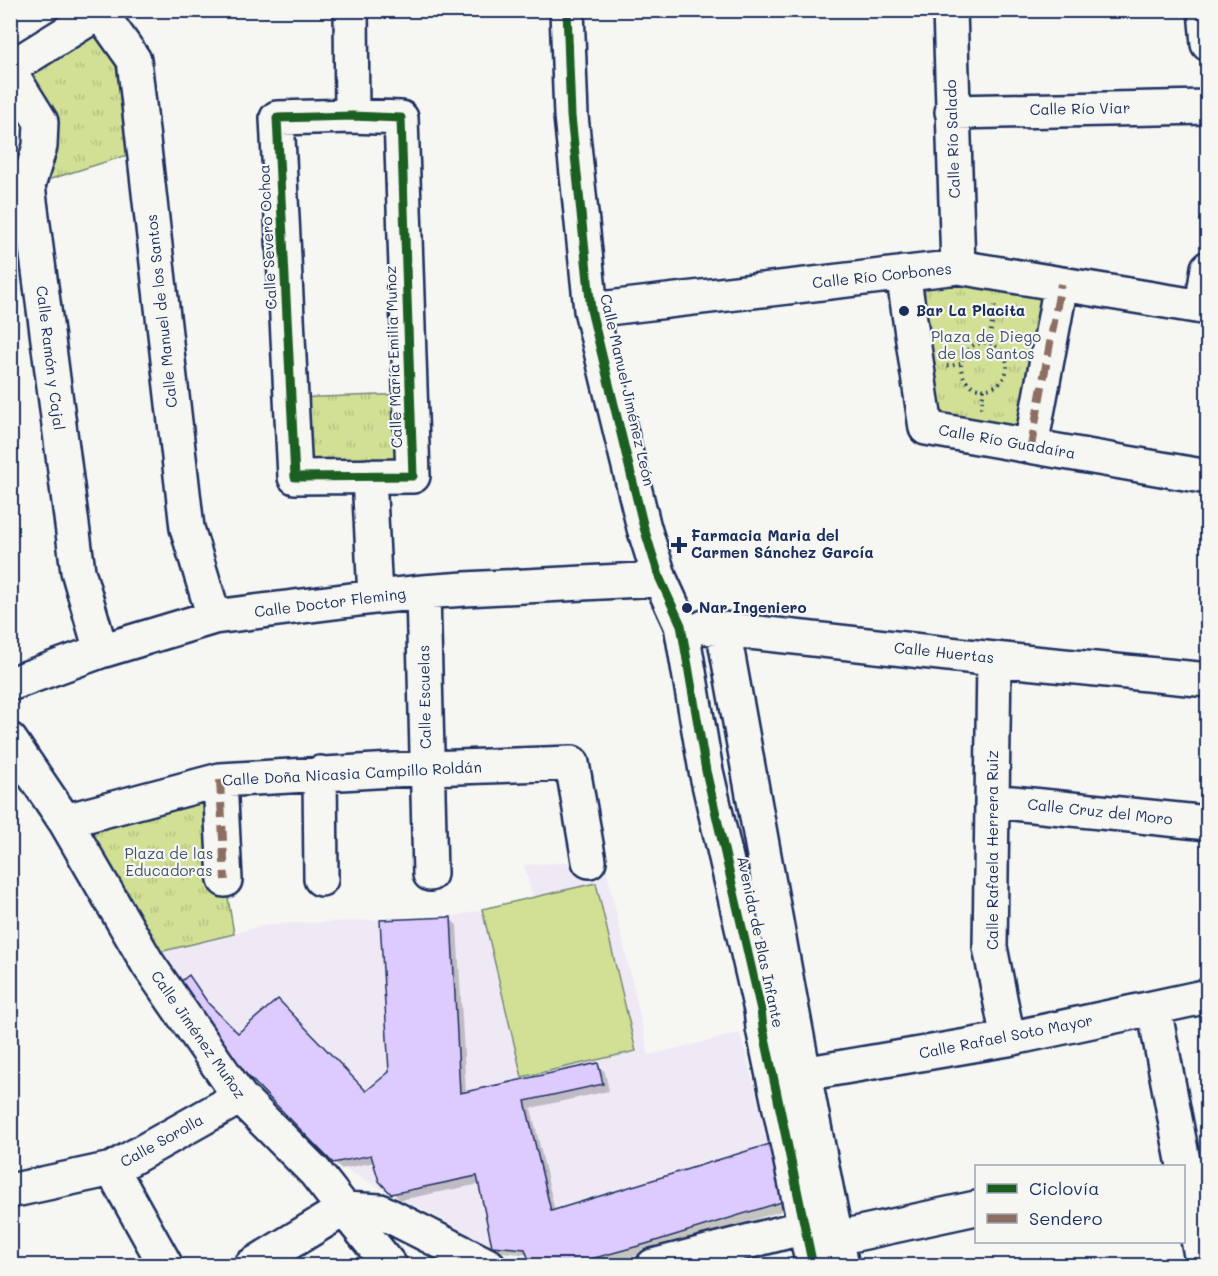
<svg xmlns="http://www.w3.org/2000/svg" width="1218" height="1276" font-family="Mali,sans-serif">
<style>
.built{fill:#efe9f5}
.grass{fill:url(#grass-tufts);stroke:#768879;stroke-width:1.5}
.garden{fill:#d1e094;stroke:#768879;stroke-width:1.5}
.shadow{fill:#0003}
.building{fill:#decbfd;stroke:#1b2f5e;stroke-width:1.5}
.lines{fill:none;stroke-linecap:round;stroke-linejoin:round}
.minor-casing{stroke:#1b2f5e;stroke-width:38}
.path{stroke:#1b2f5e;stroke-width:4;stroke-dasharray:1.5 4.5;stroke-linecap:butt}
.minor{stroke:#f6f6f2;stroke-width:33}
.quiet{stroke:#8d6e63;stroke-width:8;stroke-dasharray:15 8;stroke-linecap:butt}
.cycleway-casing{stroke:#f6f6f2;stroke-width:13}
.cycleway{stroke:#1b5e20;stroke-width:9}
.poi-dot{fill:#1b2f5e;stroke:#f6f6f2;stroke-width:2}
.labels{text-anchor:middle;stroke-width:4.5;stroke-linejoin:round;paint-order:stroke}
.street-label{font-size:15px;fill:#1b2f5e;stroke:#f6f6f2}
.poi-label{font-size:15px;font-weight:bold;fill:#1b2f5e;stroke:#f6f6f2;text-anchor:start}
.park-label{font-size:15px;fill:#3f5269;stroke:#f6f6f2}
</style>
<defs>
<pattern id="grass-tufts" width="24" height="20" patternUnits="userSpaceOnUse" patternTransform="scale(1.5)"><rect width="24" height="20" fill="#d1e094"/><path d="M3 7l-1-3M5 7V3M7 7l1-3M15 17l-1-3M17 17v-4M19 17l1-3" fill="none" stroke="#b3c082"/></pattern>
</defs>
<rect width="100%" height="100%" fill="#f6f6f2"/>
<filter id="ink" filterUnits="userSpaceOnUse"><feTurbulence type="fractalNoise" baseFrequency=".0167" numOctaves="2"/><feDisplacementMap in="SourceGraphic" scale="12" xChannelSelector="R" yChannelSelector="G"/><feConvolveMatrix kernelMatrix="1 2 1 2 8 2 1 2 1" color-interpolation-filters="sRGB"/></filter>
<g filter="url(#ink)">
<path class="built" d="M604,860L649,1055L740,1033L785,1201L646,1244L565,1265H531L525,1249L492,1246L333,1163L257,1086L159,952L271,924L451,917L533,898L524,865Z"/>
<path class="grass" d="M100,12L134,60L144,150L28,186L40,146L11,68Z
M903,273L1072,286L1041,448L926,428Z
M410,394L413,476L295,477L291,398Z
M215,795L225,880L234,934L159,952L153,935L82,827Z"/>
<path class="garden" d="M596,883L636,1051L522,1077L482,909Z"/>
<path class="shadow" d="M450,919L457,925L466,1093L598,1065L605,1072L609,1091L531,1108L555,1211L770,1145L776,1152L791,1208L654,1251L597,1266H532L529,1255L501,1252L494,1245L480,1184L400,1200L381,1180L375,1162L341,1169L210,1035L189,977L196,984L214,1012L238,1035L366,1093L390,1073Z"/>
<path class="building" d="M451,917L460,1093L598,1063L603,1084L525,1101L551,1211L770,1144L785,1201L646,1244L565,1266H531L525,1249L492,1246L477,1176L391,1194L379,1181L371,1155L333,1163L209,1036L179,983L189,975L208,1003L238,1033L278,999L366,1091L389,1072L380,920Z"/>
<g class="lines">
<defs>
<path id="minor" d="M351,10L352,116
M567,10L571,116L591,310L644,528L660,579L681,625L706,771L761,1010L763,1028L813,1266
M950,10L958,267
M1205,10L1208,44
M100,12L134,60L187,528L214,617
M10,68L103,10
M10,72L41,122L40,146L28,186L78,571L101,651
M952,112L1208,107
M352,116L401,118L413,476L295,477L277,118Z
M903,273L926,428L1208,477
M1202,307L1208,268
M591,310L958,267L1208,308
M1031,446L1061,284
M369,476L375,597
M423,592L430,874
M704,627L994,659L1208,680
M723,629C762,841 798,1054 842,1266
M994,659L990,947L1008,1039
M10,684L101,651L214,617L375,597L423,592L465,589L660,579
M10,740L65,821L148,964L240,1097L315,1172L344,1209L380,1211L489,1266
M320,773L321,879
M220,780L225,880
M993,801L1208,823
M65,821L220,780L427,768L572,763L589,861
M1154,1008L1203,1266
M803,1074L1008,1039L1208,996
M112,1169L166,1266
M10,1191L112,1169L240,1097
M837,1238L976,1208
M251,1266L344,1209L390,1266
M653,1266L805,1227L826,1224"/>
</defs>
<use href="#minor" class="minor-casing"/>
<path class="path" d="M989,343L995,303
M961 366a23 23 0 1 1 46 0a23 23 0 1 1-46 0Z
M947,366L961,364
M981,408L984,388"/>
<use href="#minor" class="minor"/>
<path class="quiet" d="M1031,446L1061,284
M220,780L225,880"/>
<defs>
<path id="cycleway" d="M567,10L571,116L591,310L644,528L660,579L681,625L706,771L761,1010L763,1028L813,1266
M352,116L401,118L413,476L295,477L277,118Z"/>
</defs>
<use href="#cycleway" class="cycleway-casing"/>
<use href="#cycleway" class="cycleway"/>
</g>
</g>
<g class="poi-dot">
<circle cx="904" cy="311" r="6"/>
<path d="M676 536h6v6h6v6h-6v6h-6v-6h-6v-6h6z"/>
<circle cx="687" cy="608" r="6"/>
</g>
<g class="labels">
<g class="street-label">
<text transform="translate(1080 109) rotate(-1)" y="5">Calle Río Viar</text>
<text transform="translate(953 139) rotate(-92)" y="5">Calle Río Salado</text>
<text transform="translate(268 237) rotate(-93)" y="5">Calle Severo Ochoa</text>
<text transform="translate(882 276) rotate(-6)" y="5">Calle Río Corbones</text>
<text transform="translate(162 311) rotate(-96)" y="5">Calle Manuel de los Santos</text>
<text transform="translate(394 357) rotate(-92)" y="5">Calle María Emilia Muñoz</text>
<text transform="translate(50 358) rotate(83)" y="5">Calle Ramón y Cajal</text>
<text transform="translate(627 390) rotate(77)" y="5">Calle Manuel Jiménez León</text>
<text transform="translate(1007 442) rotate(10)" y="5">Calle Río Guadaíra</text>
<text transform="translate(330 603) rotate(-7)" y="5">Calle Doctor Fleming</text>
<text transform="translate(944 653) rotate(6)" y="5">Calle Huertas</text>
<text transform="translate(425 697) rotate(-91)" y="5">Calle Escuelas</text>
<text transform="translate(352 774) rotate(-3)" y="5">Calle Doña Nicasia Campillo Roldán</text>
<text transform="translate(1100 812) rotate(6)" y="5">Calle Cruz del Moro</text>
<text transform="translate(993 850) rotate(-90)" y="5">Calle Rafaela Herrera Ruiz</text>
<text transform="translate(760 942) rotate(78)" y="5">Avenida de Blas Infante</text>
<text transform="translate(198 1035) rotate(55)" y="5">Calle Jiménez Muñoz</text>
<text transform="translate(1006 1037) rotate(-11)" y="5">Calle Rafael Soto Mayor</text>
<text transform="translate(162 1141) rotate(-29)" y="5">Calle Sorolla</text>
</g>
<g class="poi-label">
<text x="916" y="316">Bar La Placita</text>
<text x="691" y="541">Farmacia Maria del<tspan x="691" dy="17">Carmen Sánchez García</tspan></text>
<text x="699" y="613">Nar Ingeniero</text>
</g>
<g class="park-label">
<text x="986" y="342">Plaza de Diego<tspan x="986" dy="17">de los Santos</tspan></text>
<text x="169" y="859">Plaza de las<tspan x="169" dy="17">Educadoras</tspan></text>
</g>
</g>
<rect width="1218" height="1276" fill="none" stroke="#f6f6f2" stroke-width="36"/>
<rect x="18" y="18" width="1182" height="1240" fill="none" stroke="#1b2f5e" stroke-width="2" filter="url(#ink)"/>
<rect x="975" y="1165" width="210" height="78" fill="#f6f6f2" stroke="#9ea6b7" stroke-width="1.5"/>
<rect x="987" y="1184" width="30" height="9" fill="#1b5e20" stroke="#9ea6b7" stroke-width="1.5"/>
<text x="1029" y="1195" font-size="18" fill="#1b2f5e">Ciclovía</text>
<rect x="987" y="1214" width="30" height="9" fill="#8d6e63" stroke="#9ea6b7" stroke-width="1.5"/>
<text x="1029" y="1225" font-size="18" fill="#1b2f5e">Sendero</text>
</svg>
